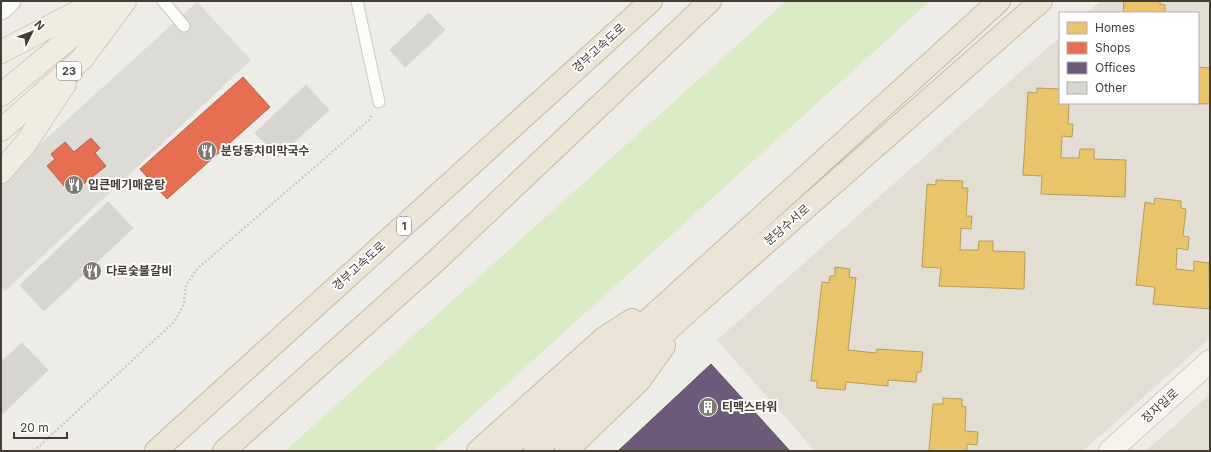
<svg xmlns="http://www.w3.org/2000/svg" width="1211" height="452" font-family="Inter,'Noto Sans KR',sans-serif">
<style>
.residential{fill:#e3ded3}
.green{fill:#daeac4}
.parking{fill:#dddbd6}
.homes{fill:#e9c46a;stroke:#b79c5a}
.shops{fill:#e76f51;stroke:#b66048}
.offices{fill:#6d597a;stroke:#605165}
.building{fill:#d7d5cf;stroke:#d6d3cc}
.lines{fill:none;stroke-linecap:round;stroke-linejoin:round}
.lane-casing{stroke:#cac8c2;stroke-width:13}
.street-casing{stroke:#cac8c2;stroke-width:23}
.secondary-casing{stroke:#cfcabe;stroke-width:24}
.primary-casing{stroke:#d1c9b3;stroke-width:24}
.highway-casing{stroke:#c6b9a1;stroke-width:24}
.path{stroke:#cccac5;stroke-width:2.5;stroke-dasharray:2 2;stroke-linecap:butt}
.lane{stroke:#fcfcfb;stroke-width:11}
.street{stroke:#fcfcfb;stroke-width:21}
.secondary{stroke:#f6f3ec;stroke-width:22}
.primary{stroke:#f0ece2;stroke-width:22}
.highway{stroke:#ebe4d7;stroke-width:22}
.labels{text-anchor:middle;stroke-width:4;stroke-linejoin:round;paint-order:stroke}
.shield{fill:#fff;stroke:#7b7770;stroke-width:1}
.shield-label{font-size:11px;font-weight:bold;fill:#433d33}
.street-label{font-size:12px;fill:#433d33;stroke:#fff}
.poi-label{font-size:12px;font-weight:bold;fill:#433d33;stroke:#fff;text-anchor:start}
</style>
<rect width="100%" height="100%" fill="#eeece6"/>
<path class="residential" d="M1101,1H1210V338L1083,451H815L717,340L1060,37V103H1198V13H1087Z
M1210,394V451H1147L1149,448Z"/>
<path class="green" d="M786,1H930L433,451H285Z"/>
<path class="parking" d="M197,2L251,60L5,291L1,287V184L18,164Z"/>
<path class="homes" d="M1124,1H1160V4L1165,5V13H1123Z
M1198,67L1210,68V104L1170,103H1198Z
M1037,88L1060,89V103H1069L1068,124H1073L1072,137L1062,136L1061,158H1079L1080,149H1094V159L1126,160L1125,197L1041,194L1042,176L1023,175L1028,92L1037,93Z
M936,180L963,181L962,188H968L966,216H972L971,229L961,228L960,250H978L979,241H993V251L1025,252L1024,289L939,286L941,268L922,267L927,184L936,185Z
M1155,198L1181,201V208L1186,209L1183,236L1189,237L1188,250L1177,248L1176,269L1194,271V261L1209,263L1210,309L1153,304L1155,287L1136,285L1145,202L1154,204Z
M835,267L850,269L849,277L856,278L848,350L876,353L877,349L923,352L921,372H917L916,382L888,380V386L846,382L845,390L817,388V381H811L822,282L829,283L830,276H835Z
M943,398L962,399V406L966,407L965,431L978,432L977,445L967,444V451H929L933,404H943Z"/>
<path class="shops" d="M243,77L270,107L167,199L140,169Z
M91,138L100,148L95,153L106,166L71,194L47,166L55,159L51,154L65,142L74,152Z"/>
<path class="offices" d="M711,364L790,451H618Z"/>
<path class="building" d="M429,13L445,30L405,67L390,50Z
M306,85L329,110L278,157L255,133Z
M108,202L133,228L44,311L20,285Z
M22,343L48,370L1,415V362Z"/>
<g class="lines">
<defs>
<path id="lane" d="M163,1L184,26
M357,1L379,102"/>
<path id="street" d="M1,9L10,1"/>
<path id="secondary" d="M1110,451L1210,361"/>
<path id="primary" d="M1,52L98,1
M1,95L114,1
M1,130L82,59L125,1
M1,172L26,143L65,84"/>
<path id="highway" d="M156,451L651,1
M224,451L437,260L710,1
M478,451L604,338L632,320
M504,451L999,1
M535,451L692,308L1041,1
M566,451L639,381L664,346"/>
</defs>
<use href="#lane" class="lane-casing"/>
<use href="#street" class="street-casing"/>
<use href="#secondary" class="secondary-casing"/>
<use href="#primary" class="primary-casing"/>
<use href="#highway" class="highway-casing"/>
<path class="path" d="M34,451L174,322L184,304L186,285L197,269L369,120L372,114"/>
<use href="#lane" class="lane"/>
<use href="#street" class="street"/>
<use href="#secondary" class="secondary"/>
<use href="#primary" class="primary"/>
<use href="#highway" class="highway"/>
</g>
<defs>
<symbol id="restaurant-disc" viewBox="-11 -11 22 22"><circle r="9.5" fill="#7f7a72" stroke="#fff"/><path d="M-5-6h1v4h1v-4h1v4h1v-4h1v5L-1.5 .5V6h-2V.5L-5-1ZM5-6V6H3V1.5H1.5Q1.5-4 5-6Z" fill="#fff"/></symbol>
<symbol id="building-disc" viewBox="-11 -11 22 22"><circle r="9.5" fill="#7f7a72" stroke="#fff"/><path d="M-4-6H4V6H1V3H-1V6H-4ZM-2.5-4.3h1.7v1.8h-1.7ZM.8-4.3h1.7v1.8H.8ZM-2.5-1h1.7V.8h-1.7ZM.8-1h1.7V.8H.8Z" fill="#fff"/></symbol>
</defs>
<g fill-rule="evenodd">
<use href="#restaurant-disc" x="196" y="140" width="22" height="22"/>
<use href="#restaurant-disc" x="63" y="174" width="22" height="22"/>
<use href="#restaurant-disc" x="81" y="260" width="22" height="22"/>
<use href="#building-disc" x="697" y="396" width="22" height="22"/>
</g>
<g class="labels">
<g class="shield">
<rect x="57" y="62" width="24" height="18" rx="3"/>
<rect x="397" y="217" width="14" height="18" rx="3"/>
</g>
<g class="shield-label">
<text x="69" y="75">23</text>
<text x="404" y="230">1</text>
</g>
<g class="street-label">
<text transform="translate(599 48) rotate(-42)" y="4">경부고속도로</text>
<text transform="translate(787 225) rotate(-41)" y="4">분당수서로</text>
<text transform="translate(359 266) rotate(-42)" y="4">경부고속도로</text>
<text transform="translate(1160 406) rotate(-42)" y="4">정자일로</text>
</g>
<g class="poi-label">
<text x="221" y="155">분당동치미막국수</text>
<text x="88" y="189">입큰메기매운탕</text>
<text x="106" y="275">다로숯불갈비</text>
<text x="722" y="411">티맥스타워</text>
</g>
</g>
<rect width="1211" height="452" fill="none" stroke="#433d33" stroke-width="4"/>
<rect x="1059" y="12" width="140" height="92" fill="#ffffff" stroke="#b4b1ad"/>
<rect x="1067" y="22" width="20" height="12" fill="#e9c46a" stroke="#b4b1ad"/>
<text x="1095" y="32" font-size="12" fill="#433d33">Homes</text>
<rect x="1067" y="42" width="20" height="12" fill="#e76f51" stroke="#b4b1ad"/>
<text x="1095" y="52" font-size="12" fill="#433d33">Shops</text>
<rect x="1067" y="62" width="20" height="12" fill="#6d597a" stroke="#b4b1ad"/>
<text x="1095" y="72" font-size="12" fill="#433d33">Offices</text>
<rect x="1067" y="82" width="20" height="12" fill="#d7d5cf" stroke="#b4b1ad"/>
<text x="1095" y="92" font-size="12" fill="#433d33">Other</text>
<g transform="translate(32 32) rotate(48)" stroke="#ffffff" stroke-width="3" paint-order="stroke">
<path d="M0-3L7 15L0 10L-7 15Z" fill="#433d33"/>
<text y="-6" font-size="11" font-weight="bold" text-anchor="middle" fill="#433d33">N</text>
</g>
<path d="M14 432v6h53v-6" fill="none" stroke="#433d33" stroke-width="2"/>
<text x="20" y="432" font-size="12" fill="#433d33" stroke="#ffffff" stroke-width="3" paint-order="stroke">20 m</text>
</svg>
